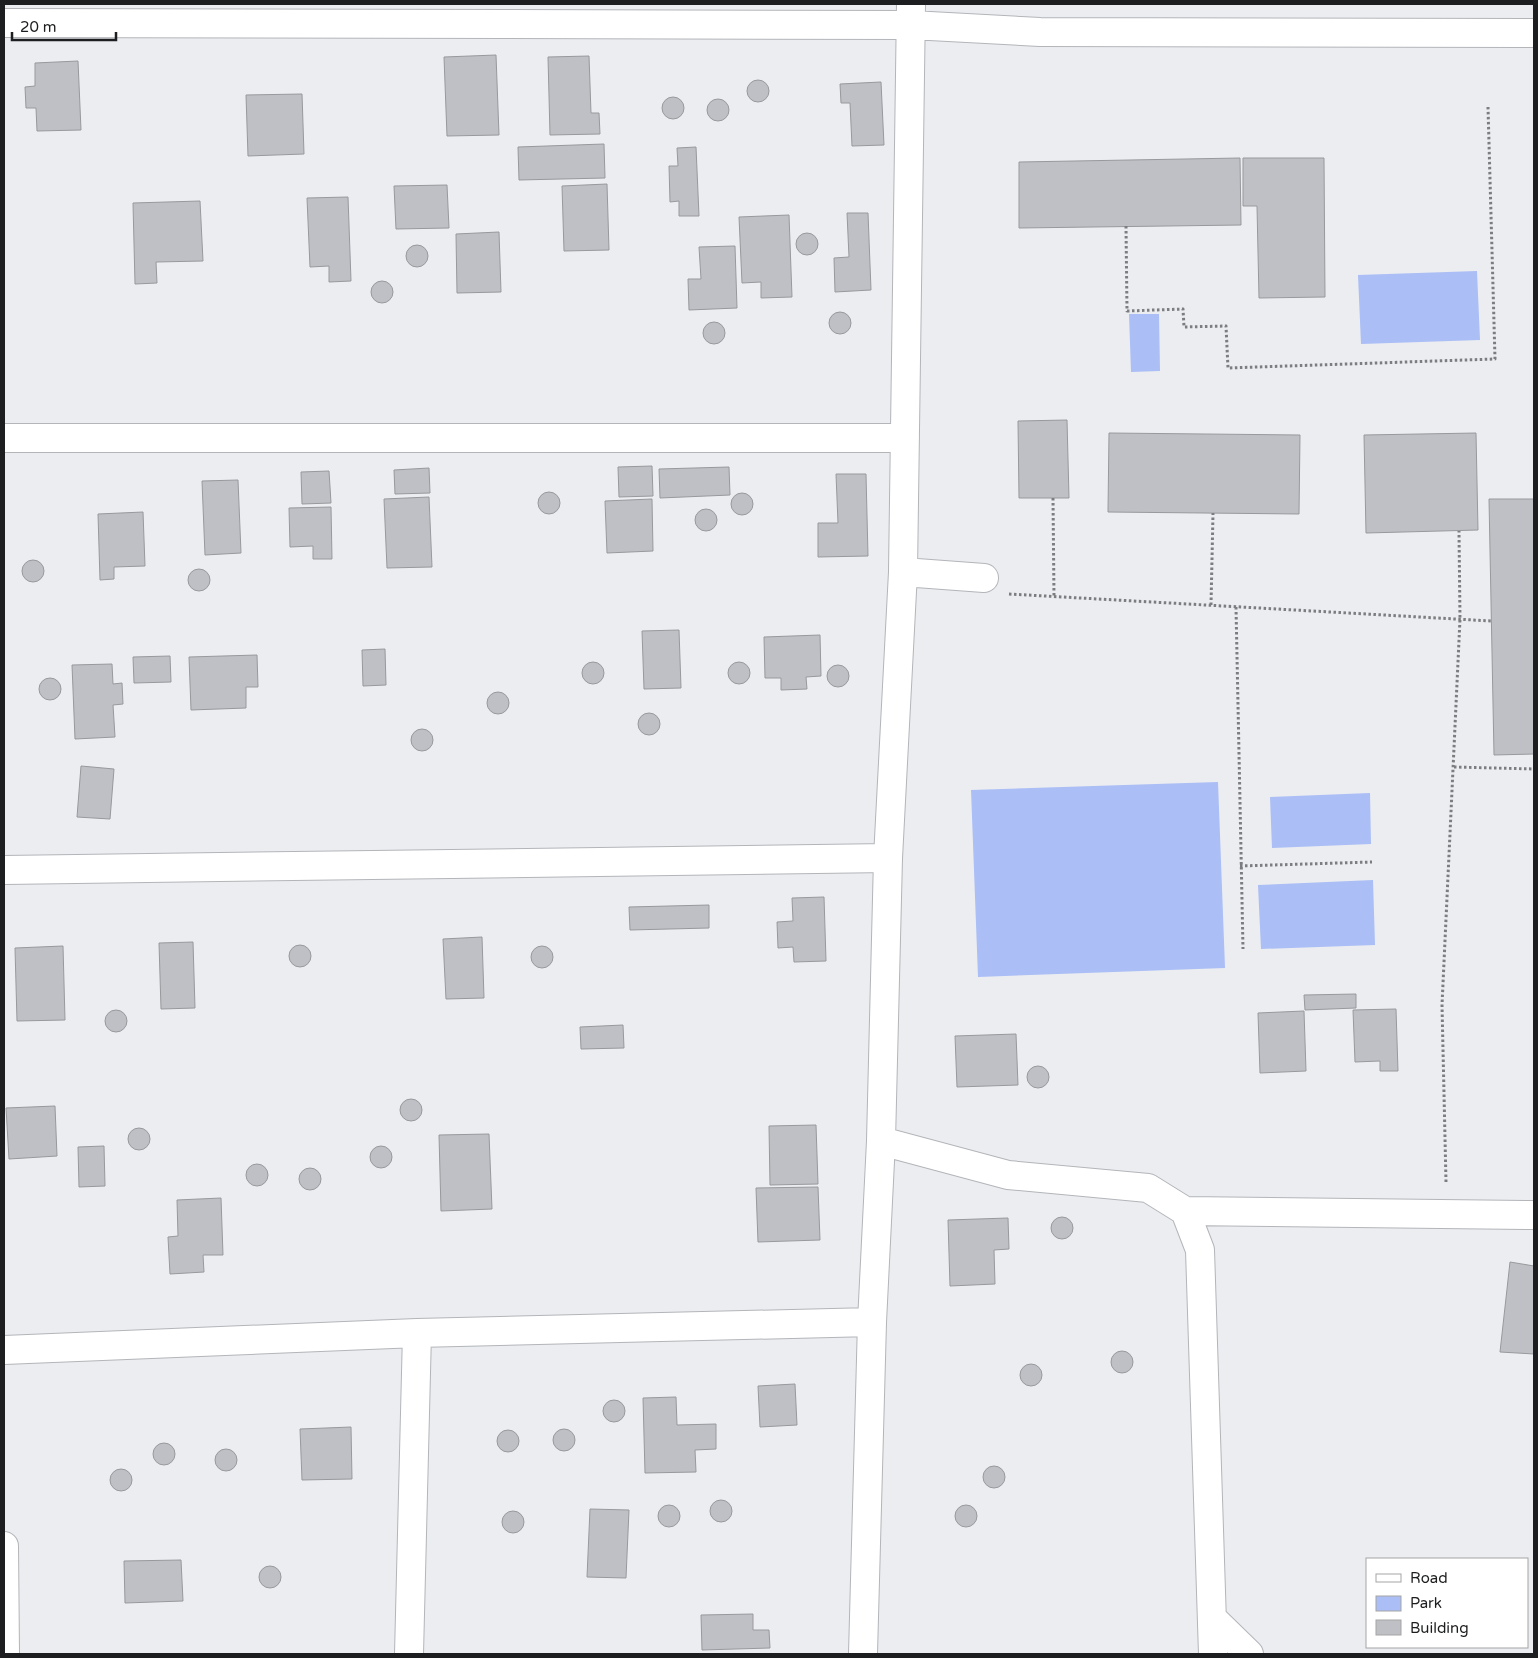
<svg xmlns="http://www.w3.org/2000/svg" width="1538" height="1658" font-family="'Varela Round',sans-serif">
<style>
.green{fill:#abbef5}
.building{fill:#bfc0c5;stroke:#98999d}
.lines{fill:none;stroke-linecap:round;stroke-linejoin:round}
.minor-casing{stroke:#b3b5b9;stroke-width:30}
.path{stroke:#7c7d7f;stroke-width:3;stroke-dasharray:2.5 2.5;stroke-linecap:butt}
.minor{stroke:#fff;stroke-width:28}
</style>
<rect width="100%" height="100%" fill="#ebedf1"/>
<path class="green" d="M1477,271L1480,340L1361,344L1358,275Z
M1129,314H1159L1160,371L1131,372Z
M1218,782L1225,968L978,977L971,790Z
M1370,793L1371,844L1272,848L1270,797Z
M1373,880L1375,945L1261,949L1258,885Z"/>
<path class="building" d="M496,55L499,135L447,136L444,57Z
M589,56L591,113H599L600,134L550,135L548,57Z
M78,61L81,130L37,131L36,108H26L25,87L35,86V63Z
M747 91a11 11 0 1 1 22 0a11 11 0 1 1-22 0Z
M881,82L884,145L852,146L850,103H841L840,84Z
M302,94L304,154L248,156L246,95Z
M662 108a11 11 0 1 1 22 0a11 11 0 1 1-22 0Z
M707 110a11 11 0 1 1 22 0a11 11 0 1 1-22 0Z
M604,144L605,178L519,180L518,147Z
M696,147L699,216H679V201L670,202L669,166H678L677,148Z
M1240,158L1241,225L1019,228V162Z
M1243,158H1324L1325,297L1259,298L1257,206H1243Z
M607,184L609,250L564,251L562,186Z
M447,185L449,228L396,229L394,186Z
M348,197L351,281L329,282V266L310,267L307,198Z
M200,201L203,261L156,262L157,283L135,284L133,203Z
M847,213H868L871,290L835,292L834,258L849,257Z
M789,215L792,297L761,298V282L742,283L739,217Z
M499,232L501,292L457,293L456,234Z
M796 244a11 11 0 1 1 22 0a11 11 0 1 1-22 0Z
M406 256a11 11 0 1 1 22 0a11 11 0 1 1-22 0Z
M735,246L737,308L689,310L688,279H701L699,247Z
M371 292a11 11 0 1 1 22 0a11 11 0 1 1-22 0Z
M829 323a11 11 0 1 1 22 0a11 11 0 1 1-22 0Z
M703 333a11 11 0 1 1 22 0a11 11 0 1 1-22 0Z
M1067,420L1069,498H1019L1018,421Z
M1109,433L1300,435L1299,514L1108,512Z
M1476,433L1478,530L1366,533L1364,435Z
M652,466L653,496L619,497L618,467Z
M729,467L730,495L660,498L659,469Z
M429,468L430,493L395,494L394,470Z
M329,471L331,503L302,504L301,472Z
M836,474H866L868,556L818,557V523H838Z
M238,480L241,553L205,555L202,481Z
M538 503a11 11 0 1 1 22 0a11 11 0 1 1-22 0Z
M731 504a11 11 0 1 1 22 0a11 11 0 1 1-22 0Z
M429,497L432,567L387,568L384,499Z
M652,499L653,551L607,553L605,501Z
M1489,499H1534V754L1494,755Z
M331,507L332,559H313V546L290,547L289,508Z
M695 520a11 11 0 1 1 22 0a11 11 0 1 1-22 0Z
M143,512L145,566L114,567V579L100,580L98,514Z
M22 571a11 11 0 1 1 22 0a11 11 0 1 1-22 0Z
M188 580a11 11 0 1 1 22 0a11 11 0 1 1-22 0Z
M679,630L681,688L644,689L642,631Z
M820,635L821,676L806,677L807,689L781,690V678H765L764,637Z
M385,649L386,685L363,686L362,650Z
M257,655L258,687H246V708L191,710L189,657Z
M170,656L171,682L134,683L133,657Z
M582 673a11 11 0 1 1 22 0a11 11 0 1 1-22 0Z
M728 673a11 11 0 1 1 22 0a11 11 0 1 1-22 0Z
M112,664L113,684L122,683L123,704L113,705L115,737L75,739L72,665Z
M827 676a11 11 0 1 1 22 0a11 11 0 1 1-22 0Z
M39 689a11 11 0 1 1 22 0a11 11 0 1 1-22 0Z
M487 703a11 11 0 1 1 22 0a11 11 0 1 1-22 0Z
M638 724a11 11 0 1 1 22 0a11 11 0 1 1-22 0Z
M411 740a11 11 0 1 1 22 0a11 11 0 1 1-22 0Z
M81,766L114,769L110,819L77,817Z
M824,897L826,961L794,962L793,947L778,948L777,922L793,921L792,898Z
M709,905V928L630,930L629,907Z
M482,937L484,998L446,999L443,939Z
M193,942L195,1008L161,1009L159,943Z
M289 956a11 11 0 1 1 22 0a11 11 0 1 1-22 0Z
M531 957a11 11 0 1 1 22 0a11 11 0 1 1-22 0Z
M63,946L65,1020L17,1021L15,948Z
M1356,994V1008L1305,1010L1304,995Z
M1396,1009L1398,1071H1380V1061L1355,1062L1353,1010Z
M105 1021a11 11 0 1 1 22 0a11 11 0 1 1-22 0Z
M1304,1011L1306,1071L1260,1073L1258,1013Z
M623,1025L624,1048L581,1049L580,1027Z
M1016,1034L1018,1085L957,1087L955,1036Z
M1027 1077a11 11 0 1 1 22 0a11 11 0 1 1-22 0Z
M400 1110a11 11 0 1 1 22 0a11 11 0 1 1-22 0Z
M55,1106L57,1156L9,1159L6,1108Z
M816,1125L818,1184L770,1185L769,1126Z
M128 1139a11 11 0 1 1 22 0a11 11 0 1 1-22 0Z
M489,1134L492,1209L441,1211L439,1135Z
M370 1157a11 11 0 1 1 22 0a11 11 0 1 1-22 0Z
M104,1146L105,1186L79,1187L78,1147Z
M246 1175a11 11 0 1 1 22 0a11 11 0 1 1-22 0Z
M299 1179a11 11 0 1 1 22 0a11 11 0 1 1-22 0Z
M818,1187L820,1240L758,1242L756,1188Z
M221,1198L223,1255H203L204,1272L170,1274L168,1237L178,1236L177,1200Z
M1051 1228a11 11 0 1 1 22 0a11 11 0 1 1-22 0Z
M1008,1218L1009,1249L994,1250L995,1284L950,1286L948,1220Z
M1510,1262L1534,1266V1354L1500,1352Z
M1111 1362a11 11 0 1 1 22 0a11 11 0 1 1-22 0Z
M1020 1375a11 11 0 1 1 22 0a11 11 0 1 1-22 0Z
M795,1384L797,1425L760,1427L758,1386Z
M676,1397L677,1425L716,1424V1449L695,1450L696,1472L645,1473L643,1398Z
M603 1411a11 11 0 1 1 22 0a11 11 0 1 1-22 0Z
M351,1427L352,1479L302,1480L300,1429Z
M553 1440a11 11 0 1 1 22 0a11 11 0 1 1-22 0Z
M497 1441a11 11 0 1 1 22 0a11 11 0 1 1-22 0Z
M153 1454a11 11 0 1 1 22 0a11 11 0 1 1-22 0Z
M215 1460a11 11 0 1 1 22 0a11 11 0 1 1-22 0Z
M983 1477a11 11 0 1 1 22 0a11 11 0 1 1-22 0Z
M110 1480a11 11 0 1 1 22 0a11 11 0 1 1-22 0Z
M710 1511a11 11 0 1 1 22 0a11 11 0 1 1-22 0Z
M955 1516a11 11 0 1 1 22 0a11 11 0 1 1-22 0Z
M658 1516a11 11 0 1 1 22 0a11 11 0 1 1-22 0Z
M590,1509L629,1510L626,1578L587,1577Z
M502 1522a11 11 0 1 1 22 0a11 11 0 1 1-22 0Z
M181,1560L183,1601L125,1603L124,1561Z
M259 1577a11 11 0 1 1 22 0a11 11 0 1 1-22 0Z
M753,1614V1630H769L770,1648L702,1650L701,1615Z"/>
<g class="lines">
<defs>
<path id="minor" d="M4,23L911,25L1040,32L1534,33
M4,438H905
M903,572L984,578
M4,870L888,858
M881,1141L1008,1175L1148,1188L1185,1211L1200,1250L1213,1654
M1185,1211L1534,1215
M4,1350L417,1333L872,1322
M4,1546L5,1654
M1212,1618L1249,1654
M409,1654L417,1333
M863,1654L872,1322L881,1141L888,858L903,572L911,4"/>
</defs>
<use href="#minor" class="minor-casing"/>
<path class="path" d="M1126,226L1127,311L1183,309L1184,327L1226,326L1228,368L1495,359L1488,107
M1053,498L1054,597
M1009,594L1491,621
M1211,605L1213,513
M1236,607L1243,949
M1454,767L1534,769
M1240,866L1372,862
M1446,1182L1442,1005L1460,619L1459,531"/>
<use href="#minor" class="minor"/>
</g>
<rect width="1538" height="1658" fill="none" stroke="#1d1e1f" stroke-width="10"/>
<rect x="1366" y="1558" width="162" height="90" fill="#ffffff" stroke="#a5a5a5"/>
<rect x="1376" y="1574" width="25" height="8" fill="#ffffff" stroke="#a5a5a5"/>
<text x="1410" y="1583" font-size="15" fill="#1d1e1f">Road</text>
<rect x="1376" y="1596" width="25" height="15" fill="#abbef5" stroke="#a5a5a5"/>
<text x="1410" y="1608" font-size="15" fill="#1d1e1f">Park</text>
<rect x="1376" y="1620" width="25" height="15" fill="#bfc0c5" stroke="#a5a5a5"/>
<text x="1410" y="1633" font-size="15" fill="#1d1e1f">Building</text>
<path d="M12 32v8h104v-8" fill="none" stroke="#1d1e1f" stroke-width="2.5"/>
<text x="20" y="32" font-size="15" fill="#1d1e1f" stroke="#ffffff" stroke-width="4" paint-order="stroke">20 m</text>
</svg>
